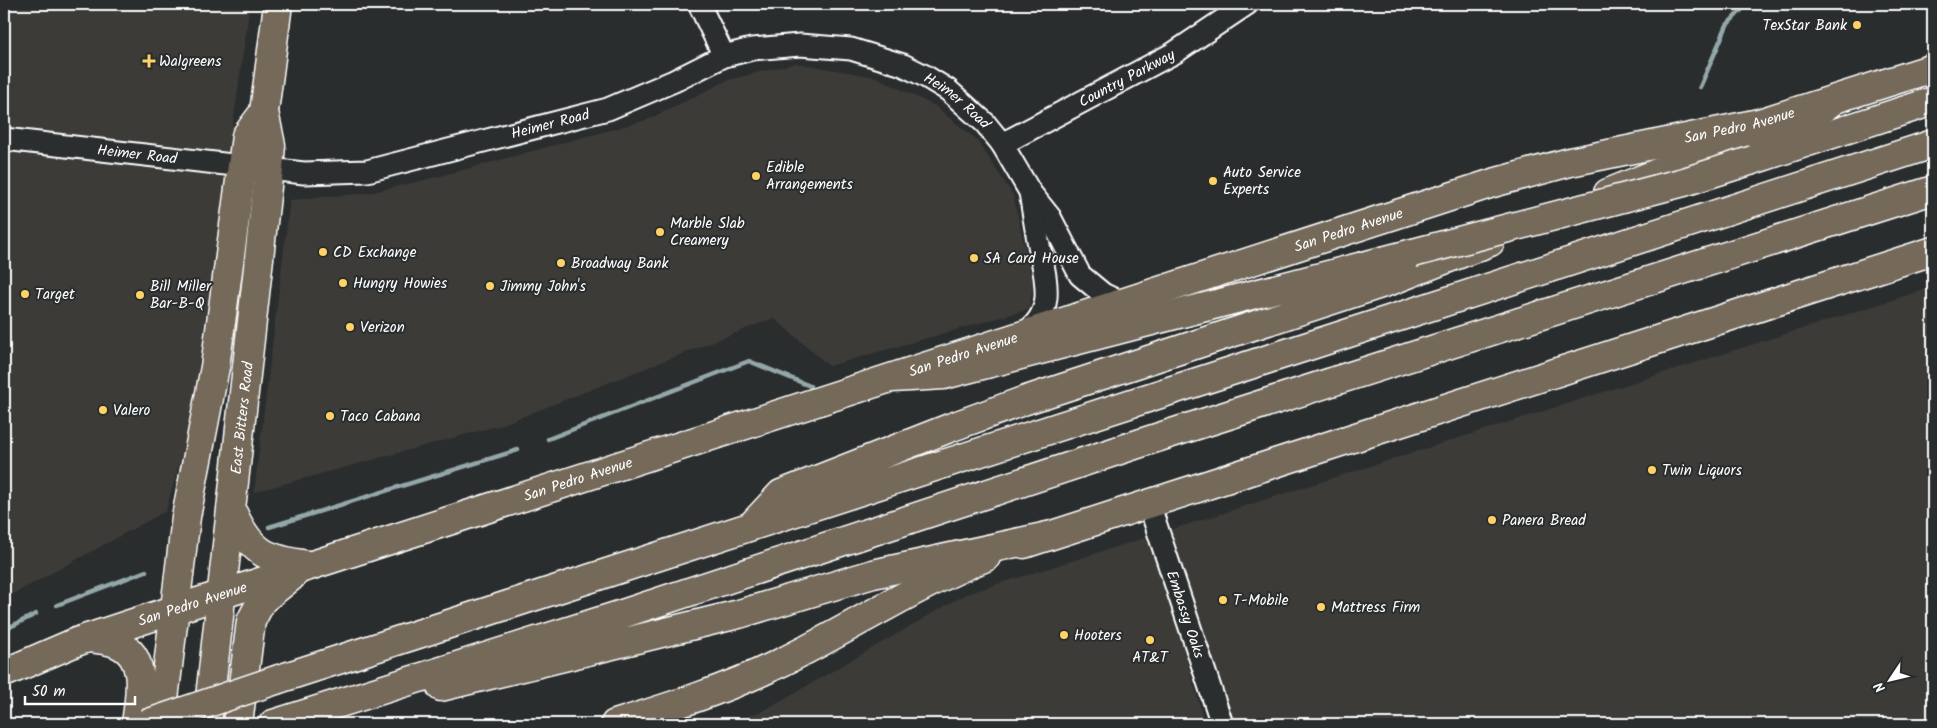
<svg xmlns="http://www.w3.org/2000/svg" width="1937" height="728" font-family="Kalam,sans-serif">
<style>
.built{fill:#3c3a37}
.lines{fill:none;stroke-linecap:round;stroke-linejoin:round}
.stream{stroke:#94a7a9;stroke-width:4.5}
.minor-casing{stroke:#fff;stroke-width:25}
.major-casing{stroke:#fff;stroke-width:31}
.highway-casing{stroke:#fff;stroke-width:31}
.minor{stroke:#2a2d2e;stroke-width:21}
.major{stroke:#746a5a;stroke-width:28}
.highway{stroke:#746a5a;stroke-width:28}
.highway-bridge-casing{stroke:#fff;stroke-width:31;stroke-linecap:butt}
.highway-bridge{stroke:#746a5a;stroke-width:28}
.poi-dot{fill:#ffd166;stroke:#2a2d2e;stroke-width:2}
.labels{text-anchor:middle;stroke-width:4;stroke-linejoin:round;paint-order:stroke}
.poi-label{font-size:15px;fill:#fff;stroke:#2a2d2e;text-anchor:start}
.street-label{font-size:15px;fill:#fff;stroke:#2a2d2e}
</style>
<rect width="100%" height="100%" fill="#2a2d2e"/>
<filter id="ink" filterUnits="userSpaceOnUse"><feTurbulence type="fractalNoise" baseFrequency=".02" numOctaves="2"/><feDisplacementMap in="SourceGraphic" scale="10" xChannelSelector="R" yChannelSelector="G"/><feConvolveMatrix kernelMatrix="1 2 1 2 8 2 1 2 1" color-interpolation-filters="sRGB"/></filter>
<g filter="url(#ink)">
<path class="built" d="M4,4H250L191,420L166,511L4,599Z
M796,63L876,77L935,106L977,140L1013,195L1033,285L1029,309L829,366L774,318L501,425L254,492L290,200L369,193L437,177L647,120L728,80Z
M1933,287V724H1231L1170,530Z
M1151,536L1205,724H1070L1064,719L1069,724H723L763,711L966,594Z"/>
<g class="lines">
<path class="stream" d="M1700,87L1727,25L1747,4
M548,439L749,361L810,386
M269,527L518,450
M57,605L146,571
M4,630L36,614"/>
<defs>
<g id="minor">
<path d="M699,4L724,56"/>
<path id="s1" d="M4,139L304,173L367,171L608,109L674,81L724,56L752,49L800,45L851,49L903,65L925,76L948,90L985,123L1002,144L1030,192L1050,217L1080,275L1103,294L1122,303"/>
<path id="s2" d="M1002,144L1174,53L1247,4"/>
<path d="M1023,334C1056,314 1046,280 1040,250C1036,231 1033,212 1030,192"/>
<path id="s3" d="M1149,504L1222,724"/>
</g>
<g id="major">
<path d="M233,513C251,553 266,559 308,565"/>
<path d="M1024,544L1933,251"/>
<path d="M88,638C98,639 109,640 118,644C149,657 139,699 136,724"/>
<path id="s4" d="M4,673L76,642L124,626L1493,183L1570,162L1759,123L1933,68"/>
<path d="M161,724L186,517L215,367L246,136L264,112"/>
<path id="s5" d="M207,724C229,539 249,354 269,169L271,145L264,112L278,4"/>
<path d="M238,724L251,621L262,600L291,577"/>
<path d="M615,724C669,707 724,690 776,665C847,631 912,587 986,557"/>
</g>
<path id="highway" d="M1753,160L1933,101
M1608,193L1667,169L1800,124L1831,102
M892,378L944,375L1413,253
M753,524L781,494L952,427L1023,401L1390,281L1490,242
M279,679L1933,144
M441,687L739,614L873,574L1048,536
M273,724L616,616L1150,440L1933,190"/>
</defs>
<use href="#minor" class="minor-casing"/>
<use href="#major" class="major-casing"/>
<use href="#highway" class="highway-casing"/>
<use href="#minor" class="minor"/>
<use href="#major" class="major"/>
<use href="#highway" class="highway"/>
<defs>
<path id="highway-bridge" d="M1413,253L1684,182L1753,160
M146,724L279,679"/>
</defs>
<use href="#highway-bridge" class="highway-bridge-casing"/>
<use href="#highway-bridge" class="highway-bridge"/>
</g>
</g>
<g class="poi-dot">
<circle cx="1857" cy="25" r="5"/>
<path d="M146.5 53.5h5v5h5v5h-5v5h-5v-5h-5v-5h5z"/>
<circle cx="756" cy="176" r="5"/>
<circle cx="1213" cy="181" r="5"/>
<circle cx="660" cy="232" r="5"/>
<circle cx="323" cy="252" r="5"/>
<circle cx="974" cy="258" r="5"/>
<circle cx="561" cy="263" r="5"/>
<circle cx="343" cy="283" r="5"/>
<circle cx="490" cy="286" r="5"/>
<circle cx="25" cy="294" r="5"/>
<circle cx="140" cy="295" r="5"/>
<circle cx="350" cy="327" r="5"/>
<circle cx="103" cy="410" r="5"/>
<circle cx="330" cy="416" r="5"/>
<circle cx="1652" cy="470" r="5"/>
<circle cx="1492" cy="520" r="5"/>
<circle cx="1223" cy="600" r="5"/>
<circle cx="1321" cy="607" r="5"/>
<circle cx="1064" cy="635" r="5"/>
<circle cx="1150" cy="640" r="5"/>
</g>
<g class="labels">
<g class="poi-label">
<text x="1847" y="30" text-anchor="end">TexStar Bank</text>
<text x="159" y="66">Walgreens</text>
<text x="766" y="172">Edible<tspan x="766" dy="17">Arrangements</tspan></text>
<text x="1223" y="177">Auto Service<tspan x="1223" dy="17">Experts</tspan></text>
<text x="670" y="228">Marble Slab<tspan x="670" dy="17">Creamery</tspan></text>
<text x="333" y="257">CD Exchange</text>
<text x="984" y="263">SA Card House</text>
<text x="571" y="268">Broadway Bank</text>
<text x="353" y="288">Hungry Howies</text>
<text x="150" y="291">Bill Miller<tspan x="150" dy="17">Bar-B-Q</tspan></text>
<text x="500" y="291">Jimmy John's</text>
<text x="35" y="299">Target</text>
<text x="360" y="332">Verizon</text>
<text x="113" y="415">Valero</text>
<text x="340" y="421">Taco Cabana</text>
<text x="1662" y="475">Twin Liquors</text>
<text x="1502" y="525">Panera Bread</text>
<text x="1233" y="605">T-Mobile</text>
<text x="1331" y="612">Mattress Firm</text>
<text x="1074" y="640">Hooters</text>
<text x="1150" y="662" text-anchor="middle">AT&amp;T</text>
</g>
<g class="street-label">
<text dy="5" stroke="none"><textPath href="#s2" startOffset="141">Country Parkway</textPath></text>
<text dy="5" stroke="none"><textPath href="#s1" startOffset="989">Heimer Road</textPath></text>
<text dy="5" stroke="none"><textPath href="#s1" startOffset="554">Heimer Road</textPath></text>
<text dy="5" stroke="none"><textPath href="#s4" startOffset="1821">San Pedro Avenue</textPath></text>
<text dy="5" stroke="none"><textPath href="#s1" startOffset="134">Heimer Road</textPath></text>
<text dy="5" stroke="none"><textPath href="#s4" startOffset="1416">San Pedro Avenue</textPath></text>
<text dy="5" stroke="none"><textPath href="#s4" startOffset="1011">San Pedro Avenue</textPath></text>
<text dy="5" stroke="none"><textPath href="#s5" startOffset="308">East Bitters Road</textPath></text>
<text dy="5" stroke="none"><textPath href="#s4" startOffset="606">San Pedro Avenue</textPath></text>
<text dy="5" stroke="none"><textPath href="#s4" startOffset="201">San Pedro Avenue</textPath></text>
<text dy="5" stroke="none"><textPath href="#s3" startOffset="116">Embassy Oaks</textPath></text>
</g>
</g>
<rect width="1937" height="728" fill="none" stroke="#2a2d2e" stroke-width="20"/>
<rect x="10" y="10" width="1917" height="708" fill="none" stroke="#fff" stroke-width="2" filter="url(#ink)"/>
<g transform="translate(1890 680) rotate(235)" stroke="#2a2d2e" stroke-width="4" paint-order="stroke">
<path d="M0-4L9 19L0 12L-9 19Z" fill="#ffffff"/>
<text y="-8" font-size="14" font-weight="bold" text-anchor="middle" fill="#ffffff">N</text>
</g>
<path d="M25 696v8h110v-8" fill="none" stroke="#ffffff" stroke-width="2.5"/>
<text x="32" y="696" font-size="15" fill="#ffffff" stroke="#2a2d2e" stroke-width="4" paint-order="stroke">50 m</text>
</svg>
